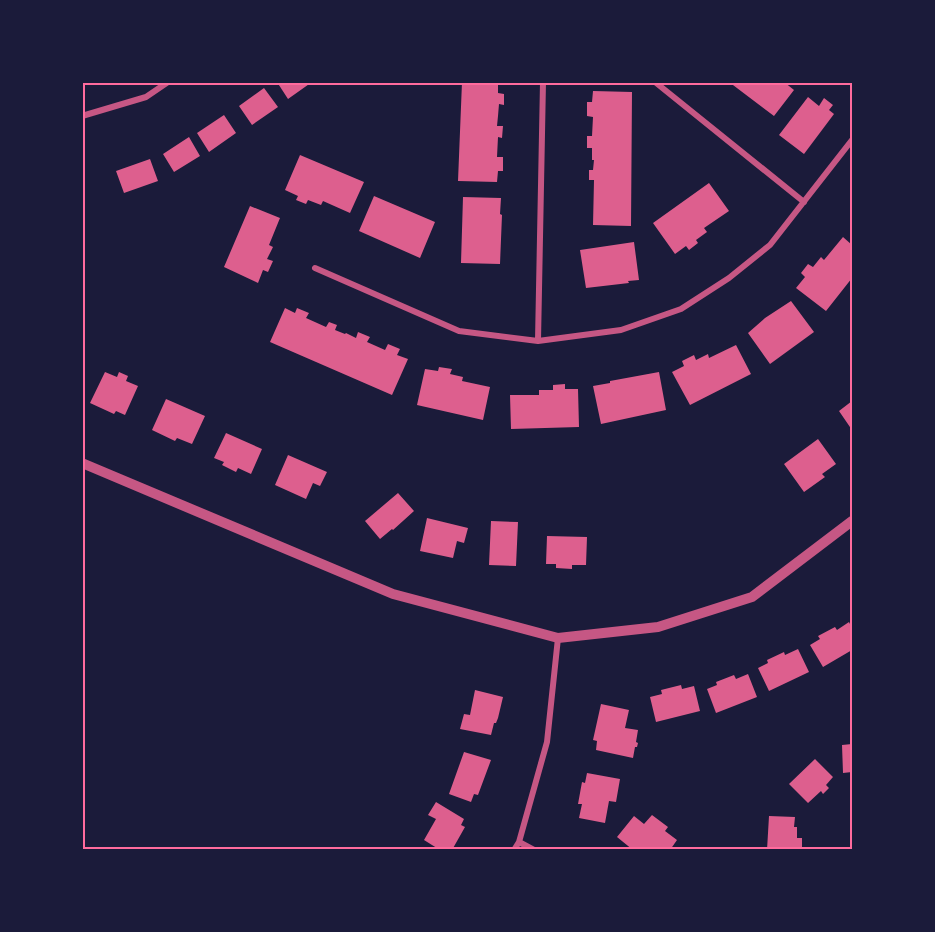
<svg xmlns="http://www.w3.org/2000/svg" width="935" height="932" font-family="Manrope,sans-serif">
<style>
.building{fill:#dd5f8e}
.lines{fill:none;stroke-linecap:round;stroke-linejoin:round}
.minor{stroke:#c65784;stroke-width:6}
.tertiary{stroke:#c65784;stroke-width:10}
.neatline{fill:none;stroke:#ff6b9d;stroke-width:2}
</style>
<rect width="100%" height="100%" fill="#1b1b3a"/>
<path class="building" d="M277,82H312L288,99Z
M462,82H498V93L504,94V105L499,104L498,116L497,126H503L502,138L498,137L497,157H503V171H498L497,182L458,181Z
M729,82H784L794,90L774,116Z
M264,88L278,107L252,125L239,106Z
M593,91L632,92L631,226L593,225L594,180H589V170H593L594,160H592V148H587V136H592L593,117L587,116V102H592Z
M808,97L819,106L824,98L833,105L829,110L834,114L804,154L779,135Z
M224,115L236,133L209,152L197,133Z
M189,137L200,156L174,172L163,154Z
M300,155L364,182L350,213L323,201L321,205L308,200L306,204L296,200L298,196L285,190Z
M150,159L158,181L124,193L116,171Z
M709,183L729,211L704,228L707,232L696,240L698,243L689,250L686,246L675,254L653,223Z
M374,196L435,222L420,258L359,231Z
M463,197L501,198L500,214L502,215L500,264L461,263Z
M250,206L280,218L269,245L273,247L267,259L273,261L268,272L263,270L258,283L224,267Z
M843,237L852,245V278L826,311L796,288L805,277L801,273L808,264L813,267L821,257L824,260Z
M634,242L639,280L628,281L629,283L586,288L580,250Z
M791,301L814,332L770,364L748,333L765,318Z
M285,308L295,313L297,308L309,313L306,318L326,327L329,322L337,325L335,330L345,334L346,333L356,338L358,332L370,337L367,342L385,350L388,344L400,349L397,355L408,359L392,395L270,342Z
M736,345L751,374L690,405L672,372L684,366L682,361L694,355L696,360L708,354L709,358Z
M439,367L452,369L450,374L463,377L462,381L490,387L483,420L417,405L425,369L438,371Z
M105,372L117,377L119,372L128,376L126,381L138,386L125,415L116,411L114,414L90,403Z
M659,372L666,410L601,424L593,386L610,383V381Z
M565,384V389H578L579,427L511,429L510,395H539V390H553V385Z
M166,399L205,416L192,444L177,438L175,441L152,430Z
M852,401V430L839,411Z
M226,433L262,449L251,474L238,468L236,472L222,465L224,462L214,458Z
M818,439L836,464L822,474L825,477L804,492L784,464Z
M288,455L327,472L320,486L313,483L306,499L275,485Z
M398,493L414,511L393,530L392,529L380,539L365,521Z
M427,518L468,528L464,543L457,541L453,558L420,551Z
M491,521L518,522L516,566L489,565Z
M547,536L587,537L586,565H572V569L556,568V564H546Z
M849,622L852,628V650L823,667L810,645L820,639L818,636L835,627L837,630Z
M798,649L809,672L769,691L758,668L768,663L767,660L784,652L785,655Z
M748,674L757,697L716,713L707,689L717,685L716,682L734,675L736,679Z
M681,685L682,689L694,686L700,711L656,722L650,697L662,694L661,690Z
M475,690L503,697L498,718L496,723H494L491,735L460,729L464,714L470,715Z
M601,704L629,710L625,728L638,730L636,742L638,743L637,747H635L633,758L596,750L597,741L593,740Z
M852,744V772L843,773L842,745Z
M464,752L491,760L478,795L474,794L471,802L449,794Z
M815,759L833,777L826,785L829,788L823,794L821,791L808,803L789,784Z
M587,773L620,779L616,802L609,801L605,823L579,818L582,804H578L582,782L585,783Z
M436,802L464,819L461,825L465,827L452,850H440L424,840L436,819L428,815Z
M652,815L668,827L665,831L677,840L670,850H633L617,837L634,816L644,824Z
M769,816L795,817L794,827H797V838H802V850H767Z"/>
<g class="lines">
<path class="minor" d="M655,82L804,202
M82,116L146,97L168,82
M315,268L459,331L538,341L621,330L681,309L729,278L770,245L852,140
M538,341L543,82
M519,842L534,850
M514,850L519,842L547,742L558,638"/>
<path class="tertiary" d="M82,463L393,594L558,638L658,627L752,597L852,521"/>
</g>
<rect width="935" height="932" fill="none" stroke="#1b1b3a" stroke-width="168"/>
<rect x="84" y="84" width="767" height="764" class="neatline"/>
</svg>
